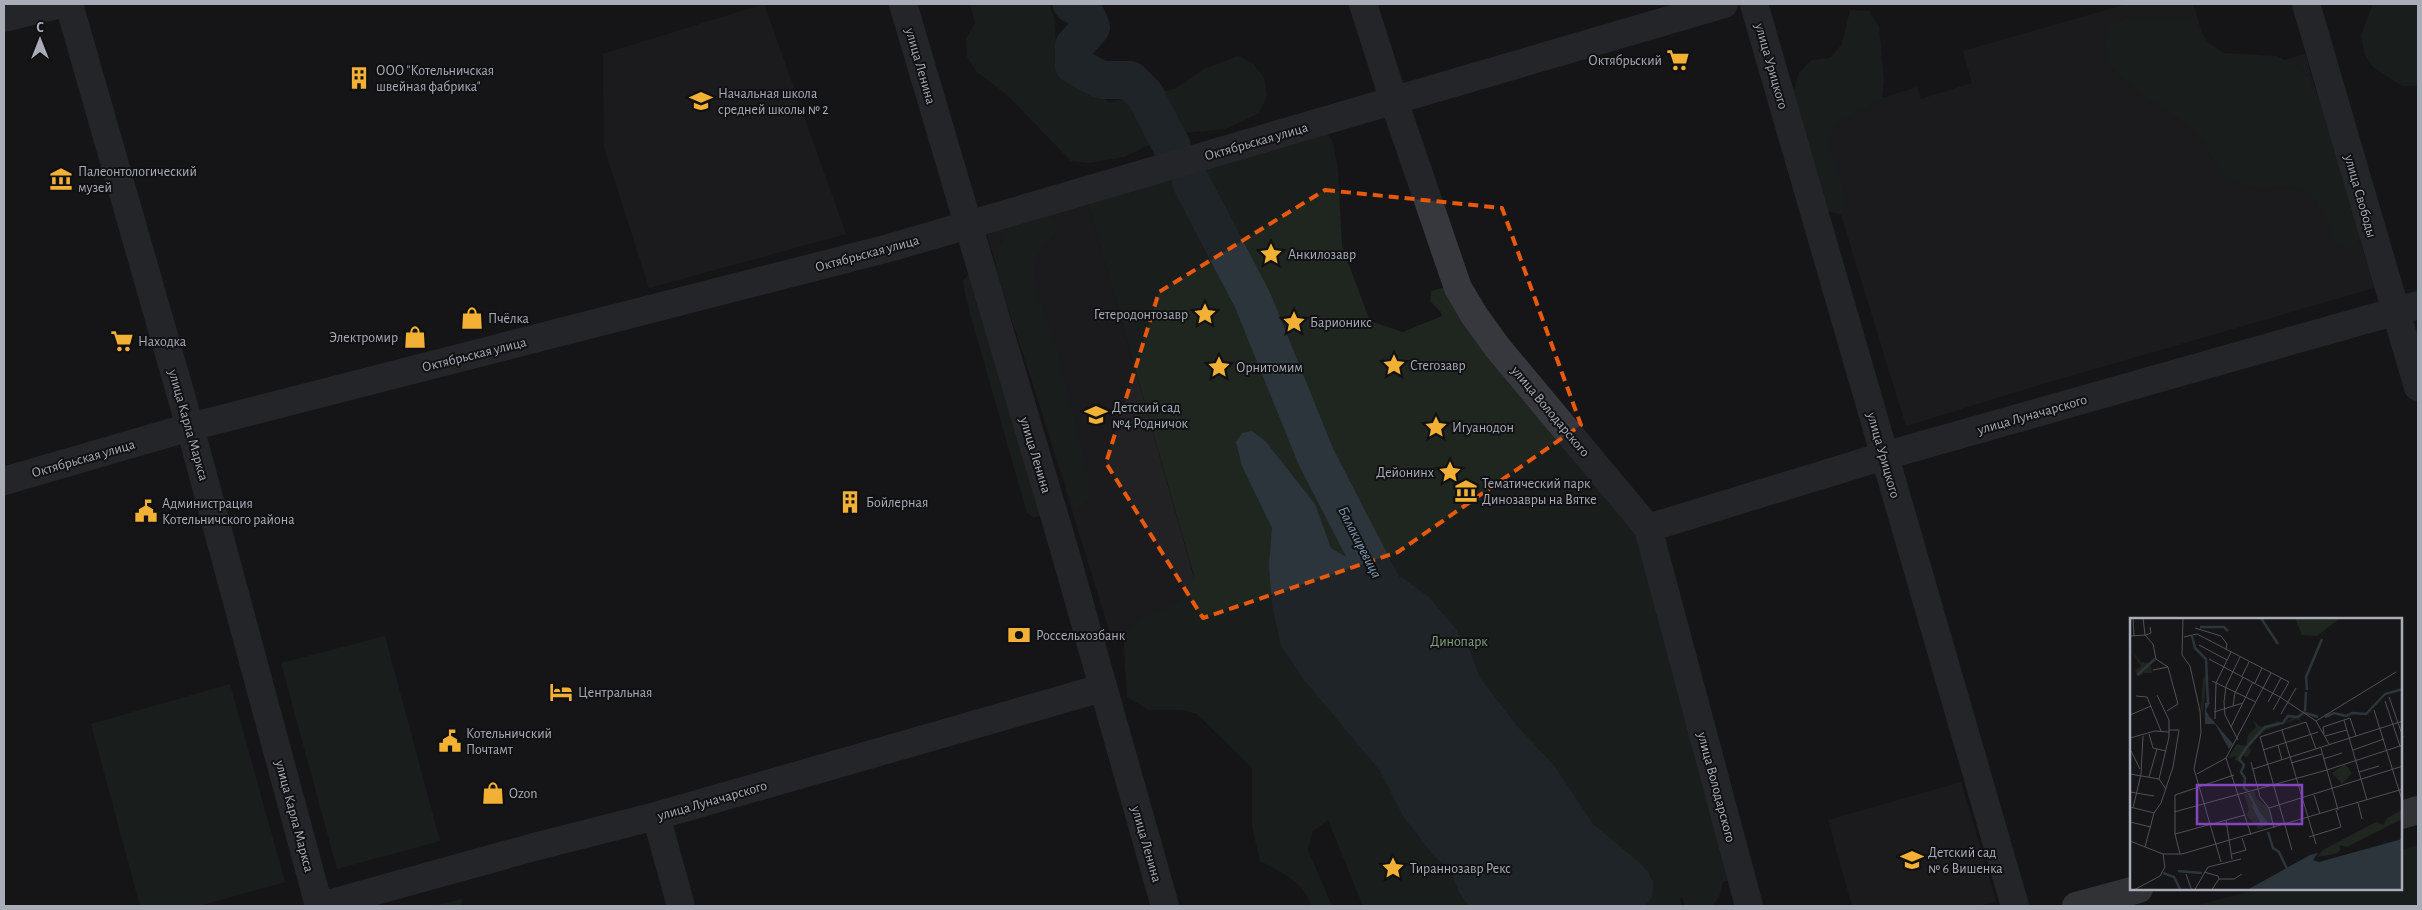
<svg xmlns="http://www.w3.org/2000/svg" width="2422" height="910" font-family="'Alegreya Sans',sans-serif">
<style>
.built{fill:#222225}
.green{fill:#1e261f}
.water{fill:#2c353c}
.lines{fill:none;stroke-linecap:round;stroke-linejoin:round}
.river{stroke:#2c353c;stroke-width:38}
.minor{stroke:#37383d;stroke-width:28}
.major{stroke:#53555c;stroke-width:28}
.marked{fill:none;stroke:#e8590c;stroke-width:4;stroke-dasharray:10 6;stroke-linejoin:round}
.labels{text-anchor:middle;stroke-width:4;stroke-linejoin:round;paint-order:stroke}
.poi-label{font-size:14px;fill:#a8adb8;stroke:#111113;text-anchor:start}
.street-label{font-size:14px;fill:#a8adb8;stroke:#111113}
.park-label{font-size:14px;fill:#7fa381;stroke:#111113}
.water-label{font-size:15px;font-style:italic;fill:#7f9bb3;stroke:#111113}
.inset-river{fill:none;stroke:#2c353c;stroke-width:2.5}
.inset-road{fill:none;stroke:#505258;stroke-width:1}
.view{fill:#8446be;fill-opacity:0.15;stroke:#8446be;stroke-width:2.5}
.inset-edge{fill:none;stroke:#a8adb8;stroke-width:2.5}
</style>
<rect width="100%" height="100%" fill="#161618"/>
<path class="built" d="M764,4L846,234L649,288L604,147L603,54Z
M2127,4H2193L2216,80L2305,54L2374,288L2039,385L1906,426L1812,120L1917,87L1921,99L1972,83L1963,51Z
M1088,203L1200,599L1199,622L1113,643L986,232Z
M1961,782L1996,901L1978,906H1852L1828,820Z"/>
<path class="green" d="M970,4H1049L1054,17L1057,54L1076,85L1109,102L1175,89L1204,69L1238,56L1254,64L1264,78L1267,96L1259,113L1226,129L1172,134L1124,157L1089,163L1071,161L1006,94L977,72L967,57L966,39L975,23Z
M2373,4H2418V86H2402L2373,67L2364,53L2361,35Z
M1850,10L1869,11L1879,27L1884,81L1882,99L1835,124L1829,142L1845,196L1843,215L1826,211L1794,126V90L1799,73L1811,60L1830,58L1842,44Z
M2144,17L2181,18L2197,26L2208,42L2223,53L2277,56L2294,65L2308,78L2325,109L2362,235L2351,250L2335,243C2330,232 2327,218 2321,208C2294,166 2266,203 2230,179C2216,169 2208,146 2196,133C2173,107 2104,84 2104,43C2104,38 2108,30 2110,25L2126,18Z
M1317,131L1329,136L1333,142L1338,170L1342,246L1370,321L1403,332L1442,316L1441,312L1430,301L1431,291L1442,288L1460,298L1648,551L1732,879L1723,882L1719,897L1712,906H1684L1683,897L1680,899L1682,906H1363L1328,820L1313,831L1308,850L1332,906H1311C1305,882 1281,872 1260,861L1252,826V768L1197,714L1182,710H1149L1127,697C1127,685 1122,646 1125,638C1133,609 1166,616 1183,597C1188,591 1191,582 1194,576L1088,203Z
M1035,214C1046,214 1051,217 1058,226C1053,241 1037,248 1035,264C1031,295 1045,310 1053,337C1066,383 1077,430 1089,477L1088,499L1083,507L1074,506L1070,498L996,271C997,238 1008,231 1035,214Z
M969,273L1042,514L1034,518L1027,513L966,299L963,281Z
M385,636L440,841L337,869L281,663Z
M230,684L285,882L199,906H140L91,724Z
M2418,845V906H2195L2258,889H2401V850Z
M462,899L461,906H434Z"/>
<path class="water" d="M1252,431L1266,442L1315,504L1331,548L1355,562L1404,579L1429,597L1456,629L1470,651L1480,678L1517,726L1553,764L1593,824L1640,863L1648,872L1653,882L1652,897L1645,906H1469L1459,892L1452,873L1433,855L1403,816L1380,771L1305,681L1281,646L1272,605L1269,565L1272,528L1242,466L1236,442L1242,433Z"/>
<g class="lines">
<path class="river" d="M1072,4L1082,7L1091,27L1074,46V65L1101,80H1130L1145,95L1172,147
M1191,182L1253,301L1316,457L1396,612"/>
<path class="minor" d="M69,4L190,427L319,906
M903,4L1065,552L1165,906
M1363,4L1394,101L1458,288L1474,315L1497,347L1648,528L1749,906
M1754,4L2015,906
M2306,4L2418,387
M4,18L62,4
M4,481L190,427L889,248L1724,4
M1648,528L1884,456L2418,305
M656,816L681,906
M321,906L534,847L656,816L1102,688"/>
<path class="major" d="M2401,815L2418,810
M2076,906L2139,889"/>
</g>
<path d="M0 0H2422V910H0ZM1325,190L1502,208L1581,425L1398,552L1203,618L1106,463L1159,292Z" fill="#161618" fill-opacity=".55" fill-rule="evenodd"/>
<path class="marked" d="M1325,190L1502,208L1581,425L1398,552L1203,618L1106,463L1159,292Z"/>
<defs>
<symbol id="supermarket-bare" viewBox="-9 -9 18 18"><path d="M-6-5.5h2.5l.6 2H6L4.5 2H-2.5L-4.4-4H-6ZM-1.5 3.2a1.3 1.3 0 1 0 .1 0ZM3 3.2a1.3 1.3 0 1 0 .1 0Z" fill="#f2b134" stroke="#111113" stroke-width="2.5" paint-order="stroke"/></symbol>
<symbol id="building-bare" viewBox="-9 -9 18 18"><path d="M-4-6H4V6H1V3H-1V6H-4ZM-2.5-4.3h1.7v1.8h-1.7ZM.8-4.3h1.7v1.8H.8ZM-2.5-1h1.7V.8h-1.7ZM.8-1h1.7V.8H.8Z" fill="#f2b134" stroke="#111113" stroke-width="2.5" paint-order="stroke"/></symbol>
<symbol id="school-bare" viewBox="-9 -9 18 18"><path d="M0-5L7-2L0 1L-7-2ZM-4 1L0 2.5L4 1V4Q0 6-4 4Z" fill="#f2b134" stroke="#111113" stroke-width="2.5" paint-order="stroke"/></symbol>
<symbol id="museum-bare" viewBox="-9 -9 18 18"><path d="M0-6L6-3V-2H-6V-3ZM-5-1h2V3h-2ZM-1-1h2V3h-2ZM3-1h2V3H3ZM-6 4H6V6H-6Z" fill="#f2b134" stroke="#111113" stroke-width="2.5" paint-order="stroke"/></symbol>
<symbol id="sight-bare" viewBox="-9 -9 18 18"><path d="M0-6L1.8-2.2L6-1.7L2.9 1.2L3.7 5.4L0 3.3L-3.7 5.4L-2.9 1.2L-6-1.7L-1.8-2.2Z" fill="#f2b134" stroke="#111113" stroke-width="2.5" paint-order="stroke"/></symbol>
<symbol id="shop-bare" viewBox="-9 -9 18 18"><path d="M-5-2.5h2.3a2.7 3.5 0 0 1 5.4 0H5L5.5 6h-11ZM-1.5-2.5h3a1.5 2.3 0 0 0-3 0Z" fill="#f2b134" stroke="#111113" stroke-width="2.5" paint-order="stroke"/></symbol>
<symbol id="civic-bare" viewBox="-9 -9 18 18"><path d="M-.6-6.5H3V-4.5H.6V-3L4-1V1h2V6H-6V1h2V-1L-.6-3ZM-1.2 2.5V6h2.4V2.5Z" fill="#f2b134" stroke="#111113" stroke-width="2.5" paint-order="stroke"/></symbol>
<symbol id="bank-bare" viewBox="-9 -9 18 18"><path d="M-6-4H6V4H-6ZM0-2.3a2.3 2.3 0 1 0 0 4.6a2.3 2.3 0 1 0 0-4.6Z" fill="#f2b134" stroke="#111113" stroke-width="2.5" paint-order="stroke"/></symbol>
<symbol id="hotel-bare" viewBox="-9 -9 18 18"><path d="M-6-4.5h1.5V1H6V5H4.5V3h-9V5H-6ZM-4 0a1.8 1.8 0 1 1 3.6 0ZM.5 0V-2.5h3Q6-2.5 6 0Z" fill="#f2b134" stroke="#111113" stroke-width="2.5" paint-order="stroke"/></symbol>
</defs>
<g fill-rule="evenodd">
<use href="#supermarket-bare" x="1662" y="44" width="32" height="32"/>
<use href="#building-bare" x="343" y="62" width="32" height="32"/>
<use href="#school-bare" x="685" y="85" width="32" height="32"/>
<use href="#museum-bare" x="45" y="163" width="32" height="32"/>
<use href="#sight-bare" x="1255" y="238" width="32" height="32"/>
<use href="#sight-bare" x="1189" y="298" width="32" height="32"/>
<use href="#shop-bare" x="456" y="302" width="32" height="32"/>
<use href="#sight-bare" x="1278" y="306" width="32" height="32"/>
<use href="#shop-bare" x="399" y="321" width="32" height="32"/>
<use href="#supermarket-bare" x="106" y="325" width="32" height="32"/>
<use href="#sight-bare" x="1378" y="349" width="32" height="32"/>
<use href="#sight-bare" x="1203" y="351" width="32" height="32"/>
<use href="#school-bare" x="1080" y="399" width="32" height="32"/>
<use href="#sight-bare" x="1420" y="411" width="32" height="32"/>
<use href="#sight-bare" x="1434" y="456" width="32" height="32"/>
<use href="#museum-bare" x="1450" y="475" width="32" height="32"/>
<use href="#building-bare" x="834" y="486" width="32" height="32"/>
<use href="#civic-bare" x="130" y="495" width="32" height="32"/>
<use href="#bank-bare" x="1003" y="619" width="32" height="32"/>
<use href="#hotel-bare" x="545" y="676" width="32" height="32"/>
<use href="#civic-bare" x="434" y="725" width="32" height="32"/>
<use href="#shop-bare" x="477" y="777" width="32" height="32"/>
<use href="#school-bare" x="1896" y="844" width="32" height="32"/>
<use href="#sight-bare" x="1377" y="852" width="32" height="32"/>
</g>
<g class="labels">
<g class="poi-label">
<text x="1662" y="65" text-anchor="end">Октябрьский</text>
<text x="376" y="75">ООО "Котельничская<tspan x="376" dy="16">швейная фабрика"</tspan></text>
<text x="718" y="98">Начальная школа<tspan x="718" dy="16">средней школы № 2</tspan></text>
<text x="78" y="176">Палеонтологический<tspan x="78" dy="16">музей</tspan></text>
<text x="1288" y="259">Анкилозавр</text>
<text x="1188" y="319" text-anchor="end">Гетеродонтозавр</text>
<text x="488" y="323">Пчёлка</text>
<text x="1310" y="327">Барионикс</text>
<text x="398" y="342" text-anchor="end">Электромир</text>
<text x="138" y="346">Находка</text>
<text x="1410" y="370">Стегозавр</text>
<text x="1236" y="372">Орнитомим</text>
<text x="1112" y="412">Детский сад<tspan x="1112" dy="16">№4 Родничок</tspan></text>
<text x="1452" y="432">Игуанодон</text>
<text x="1434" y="477" text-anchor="end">Дейонинх</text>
<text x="1482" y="488">Тематический парк<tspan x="1482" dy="16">Динозавры на Вятке</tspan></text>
<text x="866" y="507">Бойлерная</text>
<text x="162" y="508">Администрация<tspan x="162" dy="16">Котельничского района</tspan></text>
<text x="1036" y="640">Россельхозбанк</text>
<text x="578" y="697">Центральная</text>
<text x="466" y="738">Котельничский<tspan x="466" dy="16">Почтамт</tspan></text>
<text x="509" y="798">Ozon</text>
<text x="1928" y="857">Детский сад<tspan x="1928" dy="16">№ 6 Вишенка</tspan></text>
<text x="1410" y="873">Тираннозавр Рекс</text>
</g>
<g class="street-label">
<text transform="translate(921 66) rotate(74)" y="5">улица Ленина</text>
<text transform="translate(1772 66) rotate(74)" y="5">улица Урицкого</text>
<text transform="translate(1256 141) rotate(-16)" y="5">Октябрьская улица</text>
<text transform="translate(2361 196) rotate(74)" y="5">улица Свободы</text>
<text transform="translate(867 253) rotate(-15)" y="5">Октябрьская улица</text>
<text transform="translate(474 354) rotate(-14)" y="5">Октябрьская улица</text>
<text transform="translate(1551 411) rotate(50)" y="5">улица Володарского</text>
<text transform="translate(2032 414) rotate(-16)" y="5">улица Луначарского</text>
<text transform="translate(189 425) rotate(74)" y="5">улица Карла Маркса</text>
<text transform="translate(1036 455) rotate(73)" y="5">улица Ленина</text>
<text transform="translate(1884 455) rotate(74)" y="5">улица Урицкого</text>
<text transform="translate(83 458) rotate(-16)" y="5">Октябрьская улица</text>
<text transform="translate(1717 787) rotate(75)" y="5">улица Володарского</text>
<text transform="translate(712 800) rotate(-16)" y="5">улица Луначарского</text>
<text transform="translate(295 816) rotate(75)" y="5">улица Карла Маркса</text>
<text transform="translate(1147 844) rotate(74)" y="5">улица Ленина</text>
</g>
<g class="park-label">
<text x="1459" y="646">Динопарк</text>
</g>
<g class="water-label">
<text transform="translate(1360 542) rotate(63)" y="5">Балакиревица</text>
</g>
</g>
<g transform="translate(2130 618)">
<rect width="272" height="272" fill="#161618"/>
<path d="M165,0H210L187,18L172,17ZM1,32L11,44L20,45L22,55H14L9,59L5,52L11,48ZM77,55L73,94L75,101L71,91L73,60ZM165,98L168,99L172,104L167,101L133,113L119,129L121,134L117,139L112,137L111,145L105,142L106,138L98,140L107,126L116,128L118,117L126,109L123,102L129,108L135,109L148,103L155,105ZM215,146L222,155L212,166L202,155ZM125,173L127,181L138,189L142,205L128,212L125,203L126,208L116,197L119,192L114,176ZM272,192V201L217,229L210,227V233L205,236L187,239L193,232L238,208L247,204L253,207L257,200Z" fill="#1e261f"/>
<path d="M75,85H80L76,92L79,98L103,126L99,131L85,106H75ZM121,186L129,193L139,206H131ZM272,221V272H117L180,237L188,235L183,242L189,244Z" fill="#2c353c"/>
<path class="inset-river" d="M131,0L148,26M70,9H94L98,13M62,18L65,30L76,41L78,85M7,57L25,41M177,72L176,59L192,21M175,93L176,74M173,94L188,99M195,99L204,95L216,98L222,95L236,96L255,76L273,71M118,173L114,170L115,160L111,154L114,147L109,141L116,130L135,109L153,105L158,98L168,99L173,95M119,175L128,194M138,214L143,230L149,234L158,253M48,253L72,255M33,255L44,259L51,273"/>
<path class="inset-road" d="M3,0L4,18M13,0L15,17M53,0L52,37L60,48L70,93L71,115L64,151L91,244M65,10L91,18L97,26L96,31M15,17L23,26L26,41L38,49M0,18L16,17L21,15L20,9M54,19L67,16L159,64L143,92M69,27L97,42M79,41L150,79L186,103M23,52L38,49L48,86L37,93M112,58L119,44M82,63L126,84M125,65L132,50M27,77L39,102V119L29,161M6,78L17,79L31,113M259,79L273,119M255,83L270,128M138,84L151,60M103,88L105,75L113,59M244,92L273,185M84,94L113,85M151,96L166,70M0,97L21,88M85,101L86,65L101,34M214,102L237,182M186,103L266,54M186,103L199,126M101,109L123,64M152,112L186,226M19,116L23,130L36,133M194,116L193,109L220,100L226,118M195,118L217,112M0,120L25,113L39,114M108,122L95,97L94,84L96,68L110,39M148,127L152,142M191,130L208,192M133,132L188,114M223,132L254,121M1,133L10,151M96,140L121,217M193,141L212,135M121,144L130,179L139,190L144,210M161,145L192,136M123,151L273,103M229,154L249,148M0,156L29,161L36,171M67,156L96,140L141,55M19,159L27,131M0,174L24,178M184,177L190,196M228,185L232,201M0,189L24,195M3,190L11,156L13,118M139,190L273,148M44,194L197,152L273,127M96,202L102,241M0,204L21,209M45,216L115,197M179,219L211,209L206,192M0,223L33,236H52L273,171M15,229L24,195L31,185L43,149L49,112H39M162,232L130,119L176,104L186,131M50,236L45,216V177L104,157M102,236L116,232L112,220M74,254L88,258L89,261M56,256L62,273M2,273L30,258L35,249L33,236M64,273L78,249L111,241M81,273L89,261H104L112,256"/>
<path class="view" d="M67,167H172V206H67Z"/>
<rect width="272" height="272" class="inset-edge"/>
</g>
<rect width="2422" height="910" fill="none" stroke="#a8adb8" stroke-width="10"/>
<g transform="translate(40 40)" stroke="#111113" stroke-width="4" paint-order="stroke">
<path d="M0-4L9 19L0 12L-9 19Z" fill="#a8adb8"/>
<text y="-8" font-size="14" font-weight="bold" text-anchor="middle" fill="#a8adb8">С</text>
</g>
</svg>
